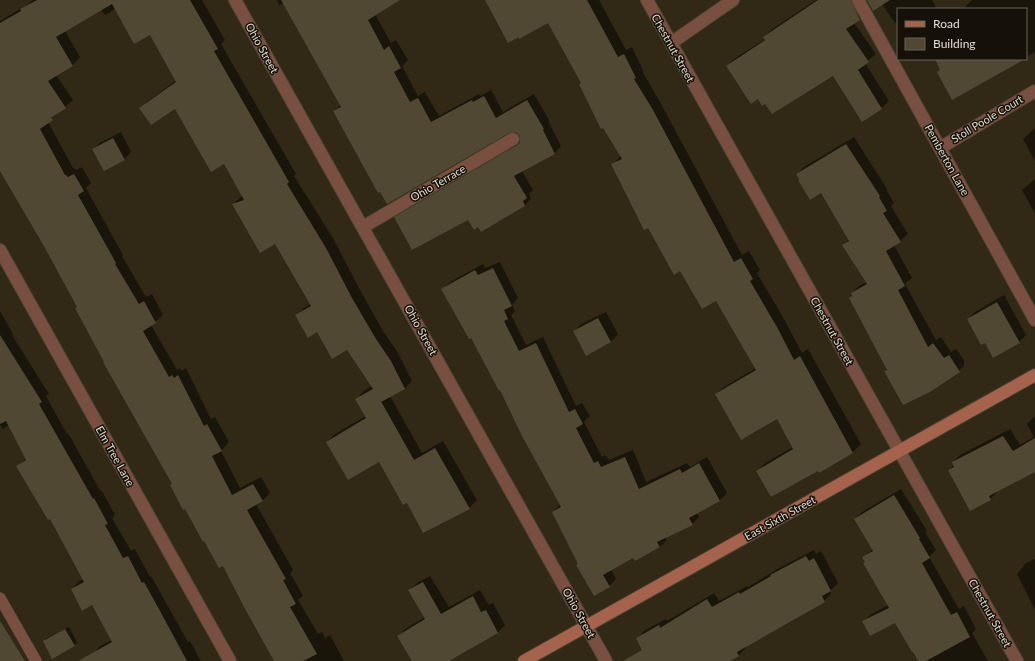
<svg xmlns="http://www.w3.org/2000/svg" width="1035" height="661" font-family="Lato,sans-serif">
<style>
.shadow{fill:#0007}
.building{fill:#514834}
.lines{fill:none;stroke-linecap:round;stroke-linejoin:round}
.lane-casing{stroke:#4d4533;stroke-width:12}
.street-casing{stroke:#4d4533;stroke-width:14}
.secondary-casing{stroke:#4d4533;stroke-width:14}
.lane{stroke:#794f41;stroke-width:11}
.street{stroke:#794f41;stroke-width:12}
.secondary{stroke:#a5634d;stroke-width:12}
.labels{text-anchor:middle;stroke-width:3;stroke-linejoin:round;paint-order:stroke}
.street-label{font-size:11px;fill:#e3ded2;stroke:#151109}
</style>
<rect width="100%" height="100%" fill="#312815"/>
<path class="shadow" d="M33,0H202L225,40L221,44L296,174L294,176L334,240L360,290L383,331L398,353L412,381L405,388L390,396L422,453L443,441L477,500L469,508L407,502L379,461L327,442L335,434L366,416L357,399L364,391L372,386L347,349L317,331L296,316L304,308L311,304L276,243L233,204L241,197L243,196L224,163L175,107L140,108L148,101L177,80L150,34L115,9L105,15L101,10L65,31L80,57L73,65L56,75L73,100L48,122L73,168H74L76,170L82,167L91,183L86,188L123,255L122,256L146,297L152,294L163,315L151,325L177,370L180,368L182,371L186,368L211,419L215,417L229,442L221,451L240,488L261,477L270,493L262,501L256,504L293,570L290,573L303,596L298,600L318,634L322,632L325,638L330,635L344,661H276L224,564L172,484L76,308L78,306L46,247L0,169V21L25,6Z
M277,0H397L375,14L391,43L396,40L408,60L402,66L418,96L425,92L439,116L479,94L480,96L491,90L503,112L534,94L550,122L549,123L561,146L555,153L522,171L533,190L529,194L531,199L524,206L478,226L468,218H395L402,211L521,141V135L517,131L509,132L334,111L341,105L284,3L279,5Z
M486,0H599L626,50L632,47L643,70L642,71L660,102L742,255L749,251L760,270L757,273L784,319L802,353L808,349L861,444L853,452L819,472L818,470L757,471L765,463L793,447L777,418L716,394L724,387L756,368L717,299L681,270L612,165L621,156L549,22Z
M816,0H848L851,4L856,0L867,12L854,23L876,54L865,63L889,101L882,108L862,120L834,74L766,103L758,98L727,66L734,59L765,39L764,37L771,30Z
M867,0H932L936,7L934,9H898V24L897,22L895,23L882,4Z
M972,0H1035V52L1026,57V9H963Z
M1035,128V161L1023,139Z
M121,132L131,152L124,160L93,149L101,142Z
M854,137L887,189H886L894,203L891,206L908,234L900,241L894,245L912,278L905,284L936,340L941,337L951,352L956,349L964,360V366L956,373L885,371L887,369L850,298L853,295L852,293L859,286L867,282L844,245L849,239L821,192L800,179L797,174L804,167Z
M1035,179V214L1022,190Z
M500,262L518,298L512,305L515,311L511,315L526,345L543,337L576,406L582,403L590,416L584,422L602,457L605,455L609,460L633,450L646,482L687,463L690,467L707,457L727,493L720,500L697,512L699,517L692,524L665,537L667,540L660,547L633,556L611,569L616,579L609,586L579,563L553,512L561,504L500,389L443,289L450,282L483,264L485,268Z
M1004,295L1026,335L1019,342H985L968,319L975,312Z
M0,311L13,334L12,335L49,394L46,396L67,434L68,433L101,492L102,491L115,515L112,518L131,551L135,549L150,577L151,576L188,642L190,641L201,661H97L93,654L100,646L112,640L93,604L72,589L79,581L84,579L50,518L18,466L26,458L9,425L3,429L0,425Z
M606,312L618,334L611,341L586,354L574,332L581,324Z
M1035,416V469L997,490V492L990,499L949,470L954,465L953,462L960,455L1010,429L1020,445L1034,437L1027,424Z
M901,489L927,531L925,532L936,550L929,557L959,609L964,606L976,629L972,633L988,661H918L896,621L863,622L870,615L888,605L864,557L873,549L855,519L862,512Z
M814,550L816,554L821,551L838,583L830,591L831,594L824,601L745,646L746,648L739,655L728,661H649L637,639L644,631L666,619L667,621L714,593L719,601L747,586L748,587L779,568Z
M1035,559V610L1017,574L1026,563Z
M430,576L449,607L480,590L489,605L493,603L505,625L498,632L447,661H413L398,636L405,629L425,617L410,590L417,583Z
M69,627L77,642L74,645L44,641L47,638Z"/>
<path class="building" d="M37,0H190L218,49L214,51L289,182L287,184L326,248L352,298L376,339L391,361L405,389L381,402L378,396L414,460L435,448L470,509L423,533L407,503L403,505L379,462L348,480L326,442L366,418L355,399L373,389L347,350L332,359L317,332L308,338L295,315L311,306L275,244L260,253L232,204L244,200L224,164L211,172L175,109L151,125L139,108L176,82L150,35L134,44L112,4L56,37L73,66L48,81L66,108L51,118L53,120L40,129L65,175H66L68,177L74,174L84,191L78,195L116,263L115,264L139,304L144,301L156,323L143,331L169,377L172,375L174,378L178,375L204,426L207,424L222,451L212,456L232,495L253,484L263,501L247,510L286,579L283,580L296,604L290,607L317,654L303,661H274L244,607L223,566L219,568L204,541L203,542L185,509L183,510L170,485L172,484L103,362H104L75,308L77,307L45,248L0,171V23L21,11L20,9Z
M281,0H400L368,20L384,50L389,46L401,68L394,72L410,102L418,98L431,122L472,100L473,102L484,96L496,118L527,100L544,129L543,130L555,154L514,176L527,198L523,201L525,206L481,232L478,227L474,230L468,220L412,250L394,217L517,145L520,142V136L516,132L509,133L387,204L380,192L378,193L333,111L341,107Z
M485,0H587L618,57L624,54L636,78L634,79L653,110L734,262L741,258L753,279L750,281L777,327L794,360L800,356L853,453L819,473L818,471L771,497L756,471L793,449L777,419L741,440L715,394L756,370L716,301L702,309L680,271L674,275L648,228L644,230L611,164L622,159L603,128L601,129L579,84L581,83L548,23L519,39V37L508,43Z
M818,0H851L860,20L846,29L869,62L858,70L882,109L862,122L833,76L772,114L765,104L762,106L758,99L751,104L726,66L765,40L763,37Z
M867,0H890L873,11Z
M935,59H1025L952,100L937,72L940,70Z
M113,138L125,160L104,171L92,149Z
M846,144L880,196L879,197L887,211L883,213L901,242L886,251L905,286L898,290L928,347L933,343L944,358L949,355L960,372L930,392L903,405L884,371L887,370L849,298L852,296L851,293L867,284L842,245L849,241L821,193L810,200L798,180L799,179L796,174Z
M493,268L512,306L504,310L508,319L504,321L519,351L536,343L569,412L575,409L583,424L576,428L594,463L598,461L601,467L625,457L639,489L680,469L682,473L699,463L720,501L689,518L693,525L657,542L660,547L635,561L633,558L603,575L610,587L594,596L576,565L578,564L552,512L561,507L522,436L500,390L499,391L471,338L469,339L441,289L475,270L478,275Z
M997,302L1020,343L993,358L985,343L981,345L967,319Z
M598,318L611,342L586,356L573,331Z
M0,335L42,402L39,404L93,499L94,498L108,524L105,525L123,558L128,556L142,583L144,582L160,611L187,661H78L112,642L92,605L82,611L71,589L84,582L50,519L48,520L16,466L26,460L6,421L0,424Z
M1003,436L1013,451L1035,438V472L989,496L991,500L970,511L948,470L954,467L952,462Z
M894,495L920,538L919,539L930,558L922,563L951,615L957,612L970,637L926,661H918L913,652H912L895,623L870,636L862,621L889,608L863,563L865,562L862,557L873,551L854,519Z
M806,556L809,561L814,558L831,591L822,596L825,602L737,652L739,656L730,661H623L642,650L636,638L659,625L660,628L707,599L712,607L739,592L740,594L771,576L770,575Z
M423,582L441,614L473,596L481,612L486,610L498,633L449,661H412L397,636L425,619L408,590Z
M0,621L25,661H0Z
M65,629L75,646L52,659L43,641Z"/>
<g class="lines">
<defs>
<path id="lane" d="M0,598L36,661"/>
<path id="street" d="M235,0L606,661
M647,0L1017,661
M858,0L1035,320
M671,43L733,0
M940,148L1035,91
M363,227L513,139
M0,250L230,661"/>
<path id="secondary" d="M524,661L1035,375"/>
</defs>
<use href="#lane" class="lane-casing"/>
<use href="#street" class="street-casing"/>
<use href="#secondary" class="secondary-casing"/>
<use href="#lane" class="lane"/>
<use href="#street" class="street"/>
<use href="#secondary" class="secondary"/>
</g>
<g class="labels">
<g class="street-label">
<text transform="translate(262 48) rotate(61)" y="4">Ohio Street</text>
<text transform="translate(673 48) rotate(61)" y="4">Chestnut Street</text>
<text transform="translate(987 119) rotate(-31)" y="4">Stoll Poole Court</text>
<text transform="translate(947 160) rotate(61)" y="4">Pemberton Lane</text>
<text transform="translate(438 183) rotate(-30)" y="4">Ohio Terrace</text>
<text transform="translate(421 330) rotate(61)" y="4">Ohio Street</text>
<text transform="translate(832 331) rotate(61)" y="4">Chestnut Street</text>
<text transform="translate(115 456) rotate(61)" y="4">Elm Tree Lane</text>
<text transform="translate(780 518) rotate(-29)" y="4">East Sixth Street</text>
<text transform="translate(579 613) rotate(61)" y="4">Ohio Street</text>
<text transform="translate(990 613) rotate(61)" y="4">Chestnut Street</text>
</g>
</g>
<rect x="897" y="8" width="130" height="52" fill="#151109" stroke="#676359"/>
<rect x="905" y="21" width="20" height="6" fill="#a5634d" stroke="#676359"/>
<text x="933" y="28" font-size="12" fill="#e3ded2">Road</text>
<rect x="905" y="38" width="20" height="12" fill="#514834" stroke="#676359"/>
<text x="933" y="48" font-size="12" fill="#e3ded2">Building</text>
</svg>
